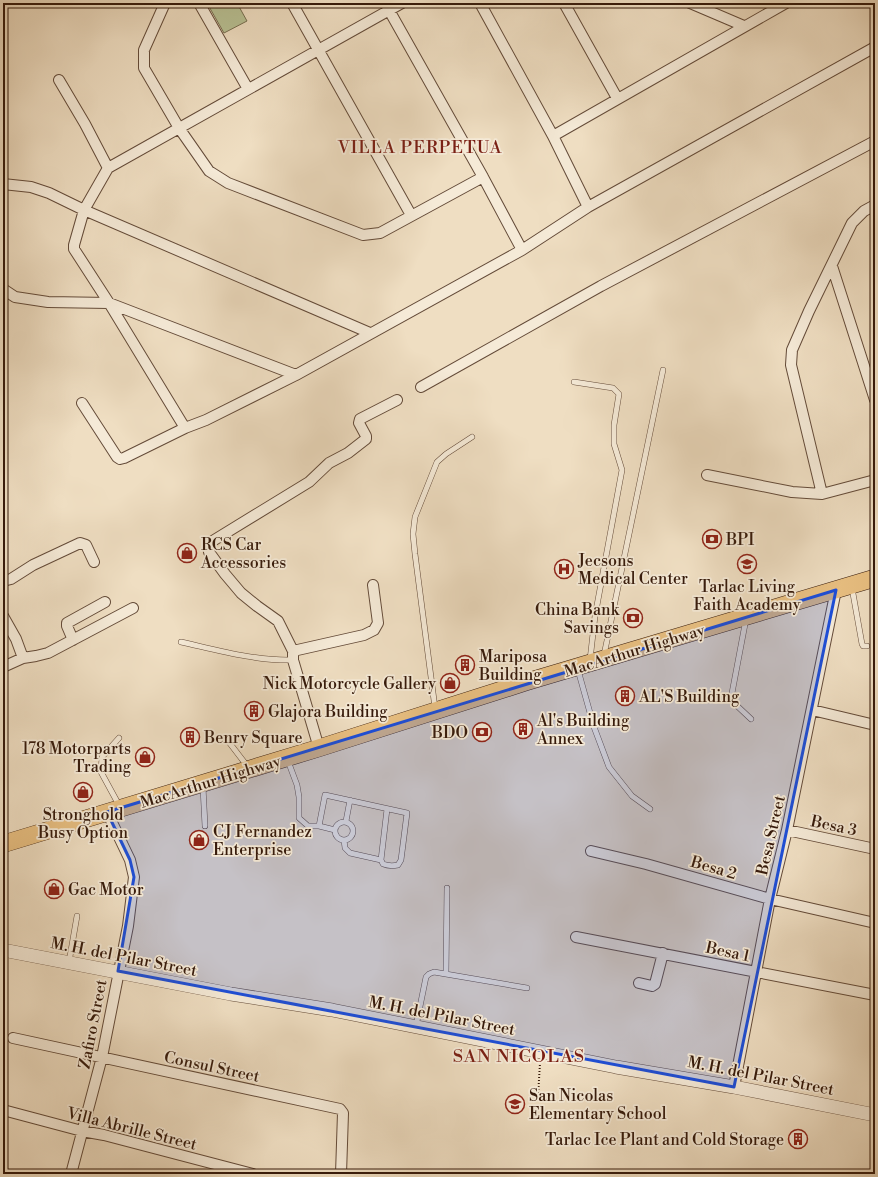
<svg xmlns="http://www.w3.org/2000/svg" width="878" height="1177" font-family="'Libre Bodoni',serif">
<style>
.green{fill:#b8c194;stroke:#776e50}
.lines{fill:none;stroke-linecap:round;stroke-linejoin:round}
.service-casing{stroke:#644b39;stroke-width:6}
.minor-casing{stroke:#644b39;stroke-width:12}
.tertiary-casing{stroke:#644b39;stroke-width:14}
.trunk-casing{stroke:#361a0b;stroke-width:18}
.path{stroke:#361a0b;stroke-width:2;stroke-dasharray:1 2;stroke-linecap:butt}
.service{stroke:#f5ead7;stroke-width:5}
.minor{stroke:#f5ead7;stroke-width:10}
.tertiary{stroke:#f5ead7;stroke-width:13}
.trunk{stroke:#e8bf81;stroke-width:17}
.marked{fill:#1d4ed8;fill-opacity:0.2;stroke:#1d4ed8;stroke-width:3;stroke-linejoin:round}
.labels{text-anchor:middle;stroke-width:3.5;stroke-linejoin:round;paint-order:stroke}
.poi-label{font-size:16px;fill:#361a0b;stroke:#f5ead7;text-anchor:start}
.street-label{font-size:16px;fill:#361a0b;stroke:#f5ead7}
.neighbourhood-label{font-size:17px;letter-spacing:1px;fill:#7a1f14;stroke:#f5ead7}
.quarter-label{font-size:18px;letter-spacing:1px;fill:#7a1f14;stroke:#f5ead7}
</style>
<rect width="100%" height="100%" fill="#efdec2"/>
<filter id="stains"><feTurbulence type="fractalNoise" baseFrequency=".005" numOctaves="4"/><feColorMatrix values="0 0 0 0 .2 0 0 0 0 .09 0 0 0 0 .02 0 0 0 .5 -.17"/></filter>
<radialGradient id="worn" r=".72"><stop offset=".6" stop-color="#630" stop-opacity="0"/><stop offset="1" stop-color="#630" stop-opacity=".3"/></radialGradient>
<path class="green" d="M207,3H237L247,21L224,33Z"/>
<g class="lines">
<defs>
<path id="service" d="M574,382L613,388L619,394L614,425V444L622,470L595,616L590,660
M852,588L862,644L863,646H867
M746,619L732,693L734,703L751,719
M181,642C217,650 255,661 293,660
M604,655L663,370
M578,670L594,727L609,767L632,796L650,809
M435,708L415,554L413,534L415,517L437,462L446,454L472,437
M119,738L102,757L101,772L120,807
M228,741L248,767
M288,761L297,785L299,797V818L308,826H319
M203,787L205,826
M346,821L350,800
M335 831a9 9 0 1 1 18 0a9 9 0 1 1-18 0Z
M335,830L319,826L325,795C352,801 379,807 407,813L401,860L398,865C393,866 388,866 383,864L381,860L387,809
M344,840L345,848L350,853L381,860
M69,962L77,916
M446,973L447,888
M416,1026L426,977L429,974L434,972L527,988"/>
<path id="minor" d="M165,3L144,50V68L179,128L209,171L228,183L363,235L380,233L483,177
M199,3L248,89
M292,3L411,215
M385,3L483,177L522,250
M480,3L553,136L588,207
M564,3L617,98
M690,3L744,26
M59,80L85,124L108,168
M553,136L786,3
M3,184L31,187L49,193L84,210L370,333
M832,266L875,400
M3,289L15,297L48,302L109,303L296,375
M421,387L601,286L875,141
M82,403L117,457L120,459L124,458L185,428L206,420L296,375L522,250L588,207L875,47
M185,428L109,303L74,249V245L84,210L108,168L402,3
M707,475L792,492L822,494L875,480
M822,494L791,365L792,350L809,311L852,223L864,211L875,205
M3,581L11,579L33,565L80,543L86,545L94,562
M3,616L16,639L23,658
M73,640L67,626V623L105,602
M293,651L364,635L374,630L378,623L373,585
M3,667L23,658L36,656L48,653L133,608
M812,710L875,725
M319,748L293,660V651L278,621L257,606L241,593L225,574L209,552L208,546L211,542L309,482L329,463L348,453L366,439V436L359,423L360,419L397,400
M787,830L875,849
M591,851L646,864L770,899L875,923
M576,937L875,995
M639,983L652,986L655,984L663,953
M13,1038L340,1109L343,1113L341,1174
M734,1087L770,899L787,830L836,590
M3,1110L82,1131L104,1135L253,1174
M71,1174L102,1057L128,926L134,877L130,860L107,812"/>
<path id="tertiary" d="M3,950L231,994L332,1010L616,1067L734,1087L875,1115"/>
<path id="trunk" d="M3,844L319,748L526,682L875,578"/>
</defs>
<use href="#service" class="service-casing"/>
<use href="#minor" class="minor-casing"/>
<use href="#tertiary" class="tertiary-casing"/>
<use href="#trunk" class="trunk-casing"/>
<path class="path" d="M538,1096L540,1063"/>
<use href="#service" class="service"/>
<use href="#minor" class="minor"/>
<use href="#tertiary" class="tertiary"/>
<use href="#trunk" class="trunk"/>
</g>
<path class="marked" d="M836,590L734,1087L118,971L134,877L130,860L107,812Z"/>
<defs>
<symbol id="bank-ring" viewBox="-11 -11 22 22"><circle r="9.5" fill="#f5ead7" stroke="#8f2418" stroke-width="1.5"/><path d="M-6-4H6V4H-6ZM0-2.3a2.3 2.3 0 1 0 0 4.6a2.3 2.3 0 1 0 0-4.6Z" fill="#8f2418"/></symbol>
<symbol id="shop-ring" viewBox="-11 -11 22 22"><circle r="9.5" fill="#f5ead7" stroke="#8f2418" stroke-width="1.5"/><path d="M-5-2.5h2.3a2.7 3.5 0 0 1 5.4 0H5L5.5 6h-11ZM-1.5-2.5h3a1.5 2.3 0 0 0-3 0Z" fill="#8f2418"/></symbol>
<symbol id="school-ring" viewBox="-11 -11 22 22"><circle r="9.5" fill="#f5ead7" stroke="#8f2418" stroke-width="1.5"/><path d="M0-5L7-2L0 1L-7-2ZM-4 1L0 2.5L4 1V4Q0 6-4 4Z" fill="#8f2418"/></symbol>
<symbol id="hospital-ring" viewBox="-11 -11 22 22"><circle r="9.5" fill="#f5ead7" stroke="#8f2418" stroke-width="1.5"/><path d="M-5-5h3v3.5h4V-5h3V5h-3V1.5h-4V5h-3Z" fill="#8f2418"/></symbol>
<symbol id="building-ring" viewBox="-11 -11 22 22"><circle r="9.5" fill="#f5ead7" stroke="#8f2418" stroke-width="1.5"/><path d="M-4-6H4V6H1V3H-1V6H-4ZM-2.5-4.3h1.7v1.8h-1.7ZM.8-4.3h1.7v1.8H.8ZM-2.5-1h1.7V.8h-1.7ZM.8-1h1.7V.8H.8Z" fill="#8f2418"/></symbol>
</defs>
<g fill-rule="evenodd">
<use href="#bank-ring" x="701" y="528" width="22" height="22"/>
<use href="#shop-ring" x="176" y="542" width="22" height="22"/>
<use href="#school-ring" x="736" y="553" width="22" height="22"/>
<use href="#hospital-ring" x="553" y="558" width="22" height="22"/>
<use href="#bank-ring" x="622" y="607" width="22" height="22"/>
<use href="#building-ring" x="454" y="654" width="22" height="22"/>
<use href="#shop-ring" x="439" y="672" width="22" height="22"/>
<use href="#building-ring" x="614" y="685" width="22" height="22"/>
<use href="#building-ring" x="243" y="700" width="22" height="22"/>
<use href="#building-ring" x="512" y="718" width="22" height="22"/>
<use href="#bank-ring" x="471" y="721" width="22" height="22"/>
<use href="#building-ring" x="179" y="726" width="22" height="22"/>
<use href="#shop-ring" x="134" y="746" width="22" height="22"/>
<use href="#shop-ring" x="72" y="781" width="22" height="22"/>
<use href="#shop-ring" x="188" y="829" width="22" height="22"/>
<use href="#shop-ring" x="43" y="878" width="22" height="22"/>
<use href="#school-ring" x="504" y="1093" width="22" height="22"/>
<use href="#building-ring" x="787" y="1128" width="22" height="22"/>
</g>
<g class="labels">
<g class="poi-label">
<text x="726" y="545">BPI</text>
<text x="201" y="550">RCS Car<tspan x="201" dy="18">Accessories</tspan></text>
<text x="578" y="566">Jecsons<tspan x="578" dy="18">Medical Center</tspan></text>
<text x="747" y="592" text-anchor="middle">Tarlac Living<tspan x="747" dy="18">Faith Academy</tspan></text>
<text x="619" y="615" text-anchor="end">China Bank<tspan x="619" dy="18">Savings</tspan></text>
<text x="479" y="662">Mariposa<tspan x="479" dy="18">Building</tspan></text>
<text x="436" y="689" text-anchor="end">Nick Motorcycle Gallery</text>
<text x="639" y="702">AL'S Building</text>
<text x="268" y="717">Glajora Building</text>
<text x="537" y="726">Al's Building<tspan x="537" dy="18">Annex</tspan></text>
<text x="468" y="738" text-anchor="end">BDO</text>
<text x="204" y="743">Benry Square</text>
<text x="131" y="754" text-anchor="end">178 Motorparts<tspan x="131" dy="18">Trading</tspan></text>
<text x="83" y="820" text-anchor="middle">Stronghold<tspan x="83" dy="18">Busy Option</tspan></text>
<text x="213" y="837">CJ Fernandez<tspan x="213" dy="18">Enterprise</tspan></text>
<text x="68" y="895">Gac Motor</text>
<text x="529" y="1101">San Nicolas<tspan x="529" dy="18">Elementary School</tspan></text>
<text x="784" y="1145" text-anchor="end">Tarlac Ice Plant and Cold Storage</text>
</g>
<g class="street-label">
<text transform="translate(634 650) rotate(-17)" y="6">MacArthur Highway</text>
<text transform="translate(210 781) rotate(-17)" y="6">MacArthur Highway</text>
<text transform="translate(834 825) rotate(12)" y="6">Besa 3</text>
<text transform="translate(770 835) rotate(-77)" y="6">Besa Street</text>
<text transform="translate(714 867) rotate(16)" y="6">Besa 2</text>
<text transform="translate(728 951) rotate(12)" y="6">Besa 1</text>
<text transform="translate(124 956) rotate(11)" y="6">M. H. del Pilar Street</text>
<text transform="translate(442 1015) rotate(11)" y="6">M. H. del Pilar Street</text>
<text transform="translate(92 1024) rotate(-79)" y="6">Zafiro Street</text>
<text transform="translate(212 1066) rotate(12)" y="6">Consul Street</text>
<text transform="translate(761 1075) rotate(11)" y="6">M. H. del Pilar Street</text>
<text transform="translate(132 1128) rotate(14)" y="6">Villa Abrille Street</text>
</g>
<g class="neighbourhood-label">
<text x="420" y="153">VILLA PERPETUA</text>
</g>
<g class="quarter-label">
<text x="519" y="1062">SAN NICOLAS</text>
</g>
</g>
<rect width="878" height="1177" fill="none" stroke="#efdec2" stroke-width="16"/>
<rect x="4" y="4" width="870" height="1169" fill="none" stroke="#361a0b" stroke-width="2"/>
<rect x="8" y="8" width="862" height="1161" fill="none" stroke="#361a0b"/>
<rect width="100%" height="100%" filter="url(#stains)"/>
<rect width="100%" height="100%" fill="url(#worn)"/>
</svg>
